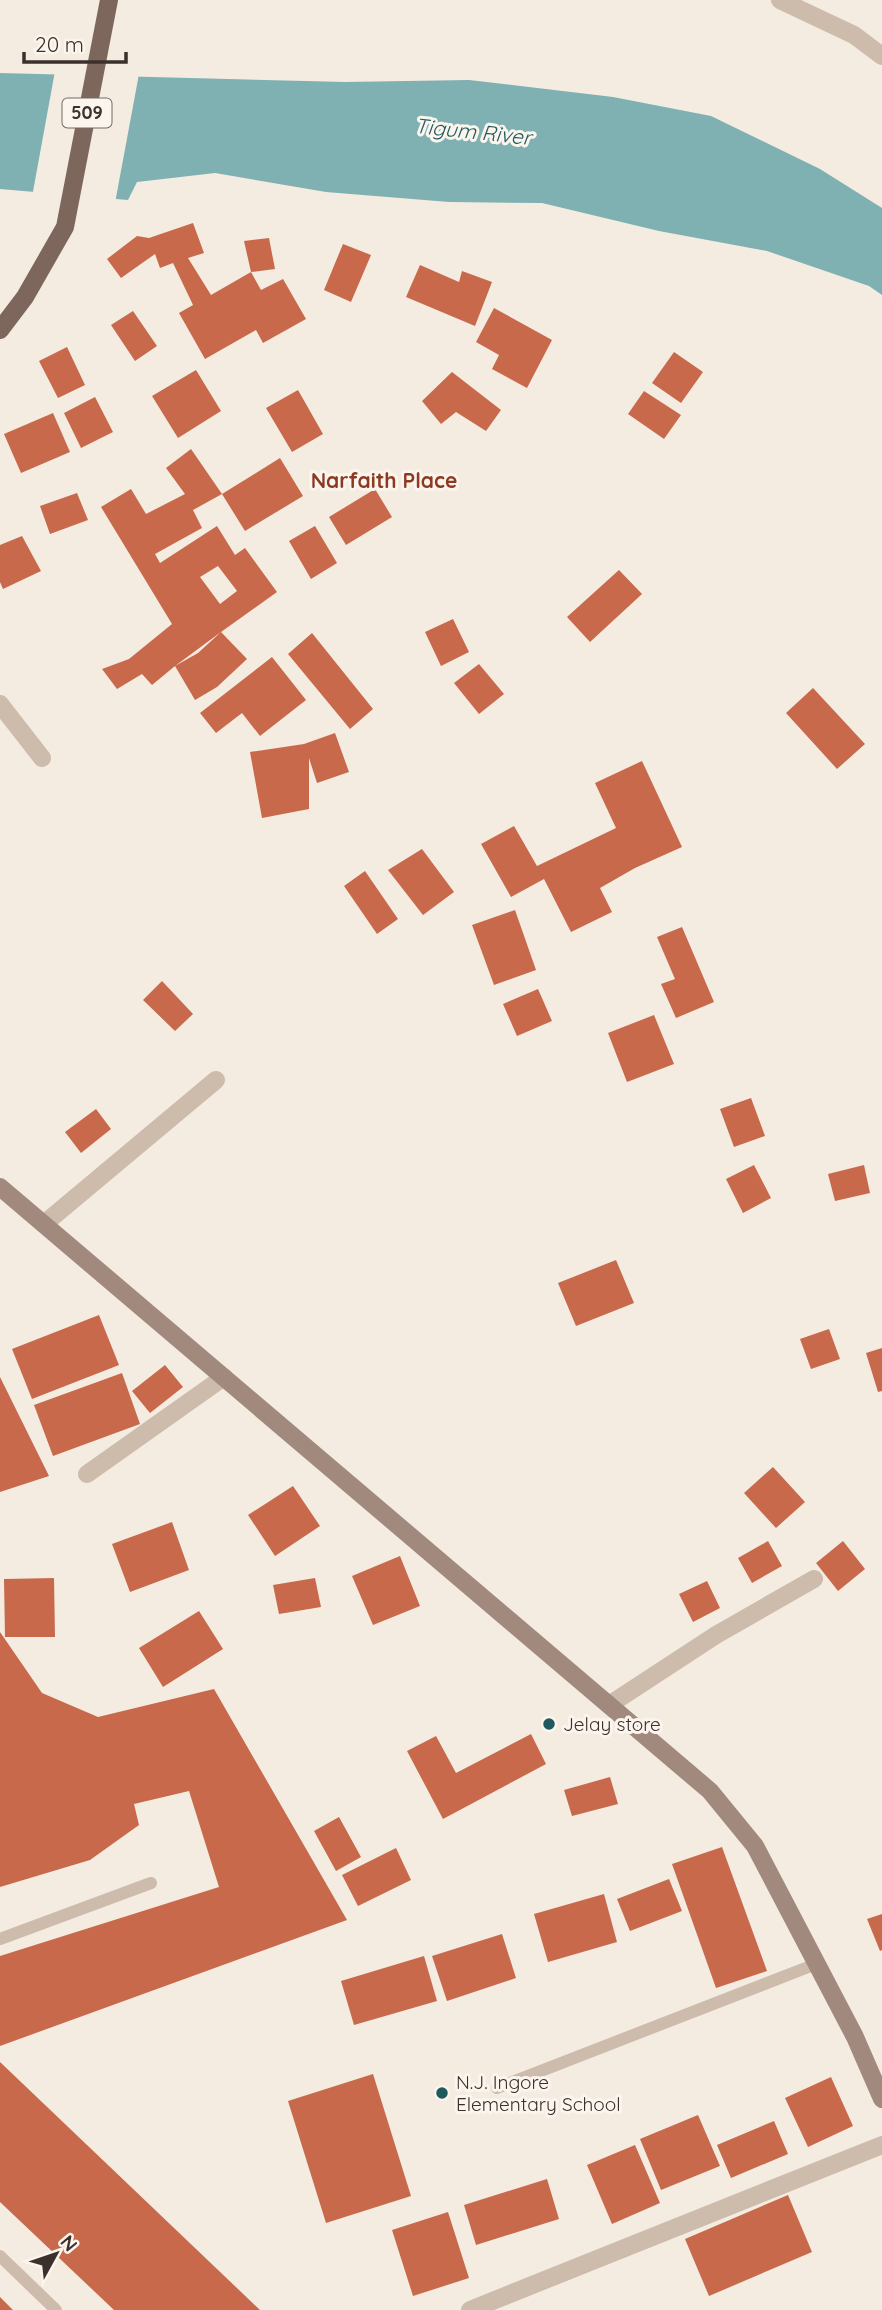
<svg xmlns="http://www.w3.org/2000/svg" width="882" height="2310" font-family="Quicksand,sans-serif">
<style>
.water{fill:#7fb0b2}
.pier{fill:#f4ebe1}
.building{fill:#c8694b;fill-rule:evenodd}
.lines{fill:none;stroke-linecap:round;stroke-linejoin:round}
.lane{stroke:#cdbbac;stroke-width:12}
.street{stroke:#cdbbac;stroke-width:18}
.secondary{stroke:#a18a7d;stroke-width:18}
.primary{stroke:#7d675c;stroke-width:18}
.poi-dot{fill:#1f5a5e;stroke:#fbf5ee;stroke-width:2.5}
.labels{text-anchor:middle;stroke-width:6;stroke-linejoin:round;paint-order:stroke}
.shield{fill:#fbf5ee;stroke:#756b66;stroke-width:2}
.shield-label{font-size:18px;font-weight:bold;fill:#3b302b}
.poi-label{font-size:19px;fill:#3b302b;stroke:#fbf5ee;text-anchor:start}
.water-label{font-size:21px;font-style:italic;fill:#1f5a5e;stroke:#fbf5ee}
.neighbourhood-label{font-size:21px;font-weight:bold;fill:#8c3b22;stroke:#fbf5ee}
</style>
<rect width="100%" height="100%" fill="#f4ebe1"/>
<path class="water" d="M0,73L345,82L469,80L613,97L711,116L820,169L882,208V295L869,286L767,251L659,231L542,203L449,202L326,192L215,173L137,182L128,200L0,189Z"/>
<path class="pier" d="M55,71L139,74L115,203L32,197Z"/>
<path class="building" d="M193,223L204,253L188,258L211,295L251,272L261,290L283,279L306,319L263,343L256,330L205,359L179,313L193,305L173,263L160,268L155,254L121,278L107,259L137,236L149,238Z
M269,238L275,269L251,272L244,241Z
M343,244L371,255L351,302L324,290Z
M420,265L459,282L462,271L492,282L475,326L406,297Z
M494,308L552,340L527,388L492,369L499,355L476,342Z
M133,311L157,346L135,361L111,325Z
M67,347L85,385L58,398L39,361Z
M674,352L703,372L681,403L652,383Z
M196,370L221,411L178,438L152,396Z
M452,372L501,410L486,431L456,412L441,424L422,401Z
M298,390L323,434L292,452L266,408Z
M644,391L681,415L664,439L628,414Z
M95,397L113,432L81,448L64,413Z
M53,413L70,452L21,473L4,434Z
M191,449L222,494L193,510L202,528L155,554L160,563L217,526L235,555L245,548L277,592L221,632L175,666L198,653L221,632L247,659L217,687L195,700L175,666L152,685L142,674L117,689L102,669L129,659L172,624L101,507L131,489L146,514L185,494L166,468ZM218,566L237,591L220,604L200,577Z
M280,458L303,496L245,531L222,494Z
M375,489L392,517L346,545L329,517Z
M77,493L88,520L50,534L40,506Z
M315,526L337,563L311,579L289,541Z
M22,536L41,571L3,589L0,582V545Z
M619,570L642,594L590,642L567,617Z
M453,619L469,652L441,666L425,632Z
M312,633L373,709L350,729L288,654Z
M272,657L306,700L260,736L242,713L216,733L200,713Z
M479,664L504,694L479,714L454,683Z
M813,688L865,744L837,769L786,713Z
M335,733L349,772L317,783L309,758V809L262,818L250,752L304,744Z
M642,761L682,847L635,868L600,888L612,912L571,932L544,879L511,897L481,844L514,826L537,866L616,828L595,783Z
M422,849L454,892L423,915L388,870Z
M365,871L398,919L377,934L344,886Z
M515,910L536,970L494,985L472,925Z
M682,927L714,1002L676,1018L661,984L675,979L657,937Z
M162,981L193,1014L175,1031L143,1000Z
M538,989L552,1021L517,1036L503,1004Z
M654,1015L674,1064L627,1082L608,1033Z
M751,1098L765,1136L734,1147L720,1109Z
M96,1109L111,1129L81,1153L65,1132Z
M754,1165L771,1198L743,1213L726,1179Z
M864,1165L870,1193L835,1201L828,1174Z
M616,1260L634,1303L576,1326L558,1283Z
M99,1315L119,1365L32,1399L12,1349Z
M829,1329L840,1359L811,1369L800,1339Z
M882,1348V1391L878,1392L866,1353Z
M165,1365L183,1387L150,1413L132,1391Z
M122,1373L140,1424L53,1456L34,1405Z
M0,1377L49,1476L0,1492Z
M773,1467L805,1502L776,1528L744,1493Z
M293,1486L320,1526L275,1556L248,1515Z
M172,1522L189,1570L130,1592L112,1544Z
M768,1541L782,1566L752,1583L738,1558Z
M843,1541L865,1569L838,1591L816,1563Z
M400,1556L420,1606L373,1625L352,1576Z
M54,1578L55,1637H5L4,1579Z
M315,1578L321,1607L279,1614L273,1585Z
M707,1581L720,1608L693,1622L679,1594Z
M199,1611L223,1649L163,1687L139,1648Z
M0,1632L42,1693L98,1717L214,1689L347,1920L0,2046V1956L219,1887L189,1791L134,1804L139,1825L90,1860L0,1887Z
M531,1734L546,1764L443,1819L407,1751L436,1736L456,1773Z
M610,1777L618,1804L572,1816L564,1790Z
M339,1817L361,1857L336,1871L314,1831Z
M722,1847L767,1971L716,1988L672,1864Z
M396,1848L411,1880L358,1906L342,1875Z
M669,1879L682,1911L630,1931L617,1899Z
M604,1894L617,1942L548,1962L534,1914Z
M882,1914V1950L880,1951L867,1919Z
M502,1934L516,1978L447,2001L432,1956Z
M424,1956L437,2001L354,2025L341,1981Z
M0,2062L260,2310H114L0,2202Z
M373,2074L411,2196L326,2223L288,2101Z
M831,2077L853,2126L808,2147L785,2098Z
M698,2115L720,2166L661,2190L640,2139Z
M774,2121L788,2154L731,2178L717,2145Z
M635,2145L660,2203L612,2224L587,2165Z
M547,2179L559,2219L476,2245L464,2205Z
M788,2195L812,2252L709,2296L685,2239Z
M448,2212L469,2278L413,2296L392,2230Z
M0,2297L13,2310H0Z"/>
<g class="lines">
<path class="lane" d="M0,1939L151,1883
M497,2088L816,1964
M0,2256L56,2310"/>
<path class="street" d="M780,0L854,35L882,56
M0,704L42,758
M44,1224L216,1080
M87,1474L224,1377
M609,1705L716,1635L814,1579
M470,2310L882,2145"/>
<path class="secondary" d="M0,1187L710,1791L755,1846L855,2037L882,2099"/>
<path class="primary" d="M0,330L25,297L65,227L109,0"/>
</g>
<g class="poi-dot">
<circle cx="549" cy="1724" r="7"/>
<circle cx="442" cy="2093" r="7"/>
</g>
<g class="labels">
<rect class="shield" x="62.5" y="98.5" width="49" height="29" rx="5"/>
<g class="shield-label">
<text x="87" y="119">509</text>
</g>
<g class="poi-label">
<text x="563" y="1731">Jelay store</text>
<text x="456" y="2089">N.J. Ingore<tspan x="456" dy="22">Elementary School</tspan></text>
</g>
<g class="water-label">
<text transform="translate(473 132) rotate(6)" y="7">Tigum River</text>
</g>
<g class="neighbourhood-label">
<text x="384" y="488">Narfaith Place</text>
</g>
</g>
<g transform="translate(56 2254) rotate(50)" stroke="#fbf5ee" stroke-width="5" paint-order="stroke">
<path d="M0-5L12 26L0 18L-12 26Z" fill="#3b302b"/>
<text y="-10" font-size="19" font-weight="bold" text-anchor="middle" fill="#3b302b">N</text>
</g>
<path d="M24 52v10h102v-10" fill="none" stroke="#3b302b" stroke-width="3.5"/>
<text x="35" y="52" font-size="21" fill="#3b302b" stroke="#fbf5ee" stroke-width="5" paint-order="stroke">20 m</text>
</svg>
